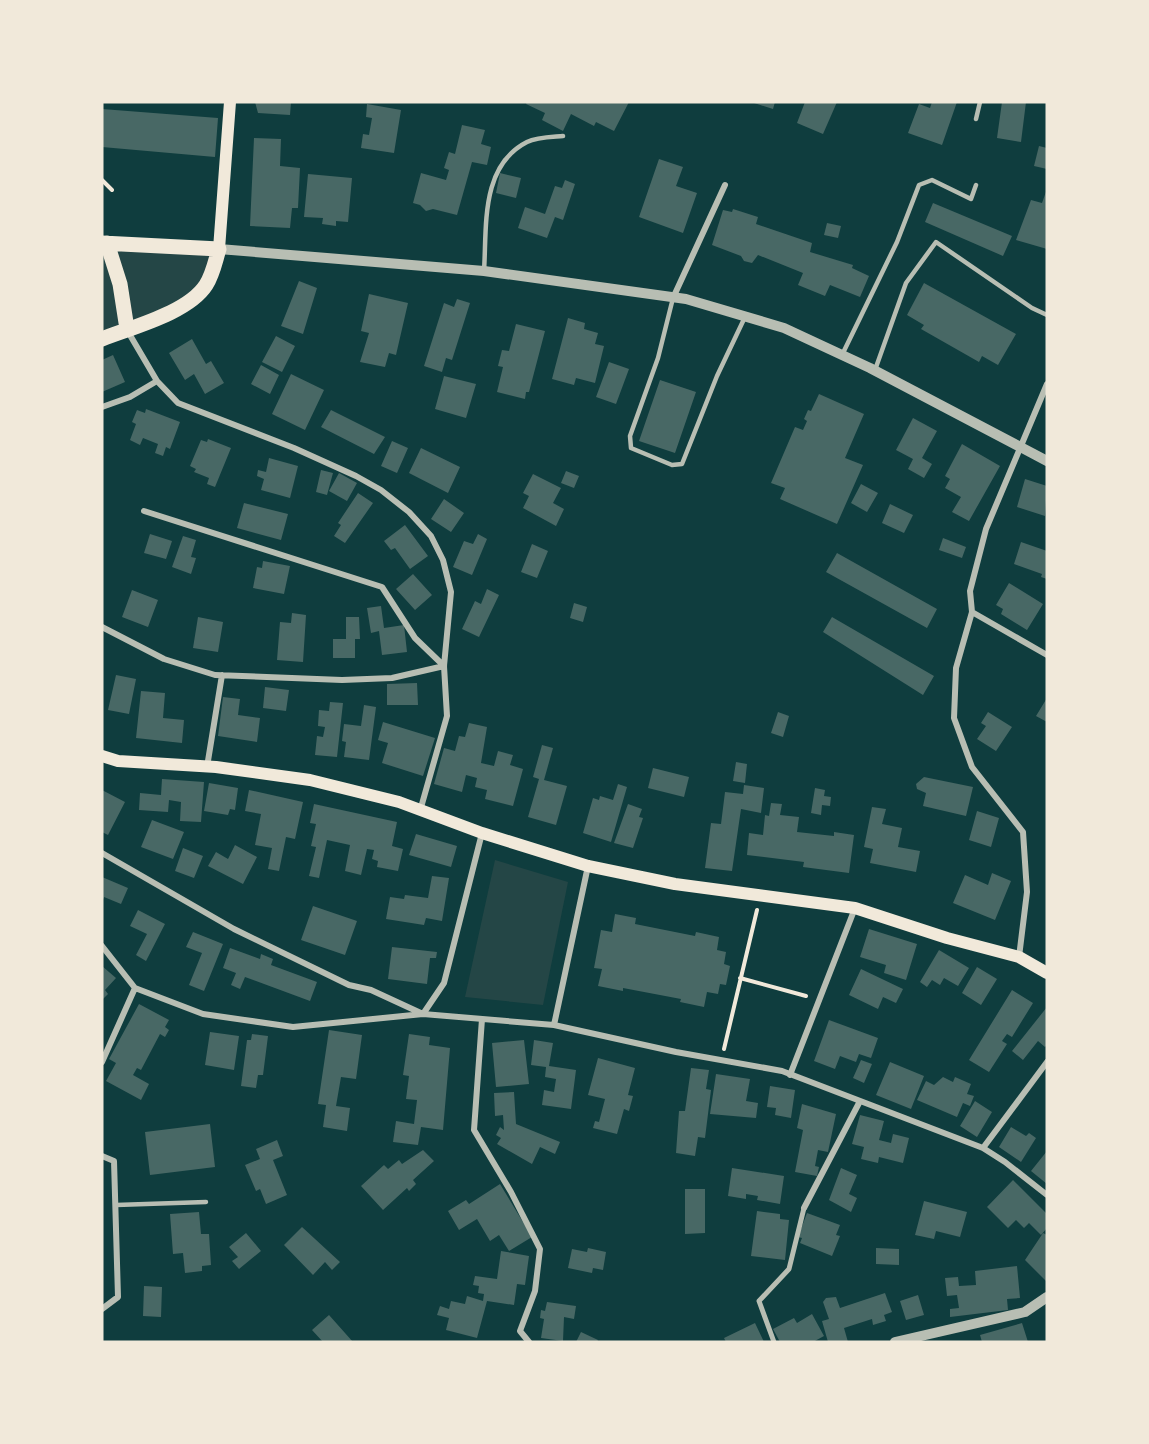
<svg xmlns="http://www.w3.org/2000/svg" width="1149" height="1444" font-family="'Libre Baskerville',serif">
<style>
.green{fill:#244646}
.building{fill:#486865}
.lines{fill:none;stroke-linecap:round;stroke-linejoin:round}
.path{stroke:#f1e9da;stroke-width:4}
.service{stroke:#b8beb3;stroke-width:4.5}
.pedestrian{stroke:#b8beb3;stroke-width:5}
.minor{stroke:#b8beb3;stroke-width:6}
.tertiary{stroke:#b8beb3;stroke-width:10}
.secondary{stroke:#f1e9da;stroke-width:12}
.primary{stroke:#f1e9da;stroke-width:15}
</style>
<rect width="100%" height="100%" fill="#0f3d3e"/>
<path class="green" d="M102,243L219,249L198,295L102,339Z
M495,860L568,882L543,1005L465,997Z"/>
<path class="building" d="M255,102H291L290,115L258,113Z
M527,102H629L614,131L596,122L594,126L571,114L563,131L542,120L545,113L526,104Z
M751,102H775L773,109Z
M805,102H837L823,134L797,123Z
M932,102H957L942,145L908,133L919,104L930,108Z
M1002,102H1026L1021,142L997,138Z
M367,104L401,110L394,153L361,148L363,134L369,135L372,118L366,117Z
M102,109L218,118L215,157L102,147Z
M462,125L485,130L481,144L491,147L487,165L472,162L457,215L433,209L426,211L420,205L413,203L421,173L446,180L449,170L444,168L449,152L455,154Z
M254,138L281,139L280,166L300,168L298,208H292L290,228L250,226Z
M1039,146L1047,148V169L1034,166Z
M659,159L683,167L676,186L697,193L683,233L639,217Z
M500,173L521,178L516,198L496,193Z
M308,174L352,178L348,222L336,221V226L322,224L323,218L304,217Z
M565,180L575,184L563,220L555,217L547,238L518,228L525,207L545,214L555,186L562,188Z
M1047,189V249L1016,240L1031,200L1042,203Z
M933,203L1012,236L1003,256L925,222Z
M733,209L758,217L756,224L812,243L810,252L853,265L852,268L869,276L860,297L830,285L825,296L798,285L803,273L758,255L752,263L744,261L741,256L712,245L723,210L732,212Z
M827,223L841,226L838,238L824,235Z
M299,281L317,288L303,334L281,326Z
M924,283L1016,334L998,365L982,356L979,362L921,329L924,325L907,315Z
M369,294L408,303L396,355L389,353L385,367L360,362L369,333L361,331Z
M457,299L470,303L452,360L446,358L442,372L424,366L444,303L454,307Z
M568,318L585,323L584,329L598,333L595,344L604,346L595,383L576,378L574,385L552,379Z
M516,324L545,331L529,392H526L525,399L497,392L503,367L498,366L502,350L509,351Z
M276,336L295,346L282,372L262,362Z
M192,339L206,364L211,361L224,383L205,394L194,374L185,380L169,353Z
M113,355L125,382L102,392V360Z
M609,362L629,369L616,404L596,397Z
M261,365L279,375L270,394L251,384Z
M291,374L324,390L305,430L272,414Z
M444,376L476,384L466,418L435,409Z
M660,380L696,392L675,453L639,441Z
M819,394L864,414L845,458L863,465L837,524L780,499L785,488L771,483L795,427L803,430L807,421L804,419L808,410L811,411Z
M146,409L180,422L170,449L166,447L163,456L155,453L158,444L143,438L140,445L130,440L136,424L132,422L137,410L145,413Z
M331,410L385,437L374,454L321,427Z
M913,418L937,431L922,458L932,464L924,478L908,469L913,459L896,450Z
M208,439L231,448L215,487L207,484L209,478L194,472L196,469L190,466L201,440L207,442Z
M392,441L408,448L397,473L381,466Z
M962,444L1000,466L969,521L952,512L961,497L945,488L950,479L945,476Z
M421,448L460,467L448,493L409,473Z
M269,458L298,466L290,498L261,490L264,479L257,476L258,470L266,472Z
M321,470L333,473L327,495L316,492Z
M566,471L579,476L574,488L561,483Z
M339,473L357,483L347,501L329,491Z
M533,474L561,488L553,503L564,509L556,526L523,508L529,496L523,493Z
M1025,479L1047,486L1045,516L1017,507Z
M861,484L878,493L867,512L851,503Z
M358,493L373,503L345,543L334,536L341,525L338,523Z
M444,499L464,513L451,532L431,519Z
M244,503L288,514L281,540L237,528Z
M890,504L913,515L904,533L882,523Z
M405,525L428,556L410,569L395,548L391,550L384,541Z
M150,534L172,541L166,559L144,553Z
M478,534L487,539L472,575L453,567L464,541L473,544Z
M183,536L196,540L191,557L196,558L191,574L172,567Z
M943,538L966,547L962,558L939,550Z
M1021,542L1047,551V579L1041,577L1042,574L1014,564Z
M532,544L548,551L537,578L521,572Z
M837,553L937,609L927,628L826,572Z
M263,561L290,566L284,594L253,588L257,567L262,568Z
M413,574L432,595L415,610L396,589Z
M1009,583L1043,604L1027,630L1001,614L1003,609L996,605Z
M487,589L499,595L479,637L462,629L475,601L481,604Z
M132,590L158,600L148,627L122,617Z
M574,603L587,607L583,622L570,618Z
M381,606L384,628L404,625L407,652L382,655L379,631L371,633L367,608Z
M292,613L306,615L303,662L277,660L280,622L291,623Z
M198,617L223,622L218,652L193,648Z
M346,617H359L360,639H355V658H333V639H346Z
M832,617L934,676L923,695L823,632Z
M116,675L136,679L129,714L108,710Z
M417,683L418,705H387V684Z
M265,687L289,690L286,711L263,708Z
M141,691L165,693L163,718L184,720L182,743L136,738Z
M223,697L240,699L238,715L260,718L257,742L218,736Z
M1047,698V722L1036,716Z
M330,702L343,703L337,757L315,755L317,736L323,737L325,727L318,726L319,710L329,711Z
M364,705L376,707L369,760L344,757L346,742L342,741L344,724L361,726Z
M778,712L789,716L783,737L771,733Z
M988,712L1012,727L996,751L977,739L986,726L981,723Z
M383,722L435,738L423,776L382,763L388,743L378,740Z
M469,723L487,727L481,763L494,766L498,751L513,755L510,765L523,769L513,806L485,799L487,790L475,787L477,778L466,775L462,792L434,784L444,748L455,751L459,736L465,737Z
M542,745L553,748L544,780L567,786L556,825L528,817L539,779L533,777Z
M736,762L747,764L745,783L733,781Z
M653,768L689,777L684,797L648,788Z
M924,777L973,787L966,816L923,806L926,793L917,789L916,784Z
M162,779L204,782L201,822L180,821L181,802L169,800L168,812L139,810L140,793L161,795Z
M209,783L238,788L235,810L230,809L228,815L204,811Z
M618,784L627,787L611,842L583,833L593,798L599,800L600,796L613,800Z
M744,785L764,788L761,813L741,809L732,871L705,868L711,823L721,824L725,792L743,794Z
M815,788L825,790L824,796L831,797L830,806L822,805L821,815L811,813Z
M102,790L125,802L108,835L102,832Z
M249,790L303,802L295,839L286,837L279,871L268,869L272,848L255,845L261,814L245,811Z
M771,803L782,804L780,815L799,817L797,832L834,836V832L854,835L849,873L803,867L804,862L747,855L749,833L763,835L765,815L769,816Z
M314,804L397,822L392,846L403,849L398,871L377,867L378,861L372,859L374,850L367,849L361,875L345,871L350,845L327,840L319,878L309,876L316,847L311,846L316,824L310,823Z
M628,804L642,809L639,817L643,818L633,848L614,843Z
M872,807L886,809L882,824L902,828L898,847L920,851L916,872L870,863L873,849L864,847Z
M977,811L999,818L991,847L969,840Z
M152,820L184,832L173,859L141,847Z
M416,834L457,846L451,867L409,855Z
M235,845L257,857L243,884L208,866L216,852L228,859Z
M183,848L203,856L194,878L175,871Z
M992,873L1011,881L995,920L953,903L965,875L988,885Z
M432,876L449,878L442,921L426,918L424,925L386,919L390,897L404,899L405,895L428,898Z
M102,877L128,888L121,904L104,897L102,902Z
M313,906L357,921L345,955L301,940Z
M138,910L165,924L146,961L136,955L147,934L130,926Z
M615,914L636,918L635,924L695,936L696,932L719,937L717,950L726,952L724,964L730,966L726,985L720,984L718,994L707,992L704,1007L680,1002L681,999L623,988V991L598,986L602,969L594,968L601,930L612,932Z
M869,929L917,944L906,980L884,973L886,965L860,957Z
M193,932L223,944L204,991L189,985L202,953L186,947Z
M392,947L437,952L436,958H430L427,984L388,979Z
M230,948L260,959L261,954L273,959L271,965L317,982L310,1001L245,977L240,989L231,985L236,973L223,968Z
M939,950L969,968L958,986L944,978L940,985L932,980L927,987L920,982Z
M102,966L116,978L105,990L108,994L102,1000Z
M977,967L997,979L981,1005L962,993Z
M861,969L903,989L896,1003L883,997L878,1009L849,995Z
M1012,990L1033,1003L1012,1037L1007,1034L1002,1041L1007,1044L989,1072L969,1060Z
M139,1004L169,1020L165,1027L169,1030L165,1037L160,1034L141,1070L137,1068L133,1075L149,1084L141,1100L106,1081L116,1063L109,1059Z
M1047,1007V1045L1045,1047L1038,1041L1023,1060L1012,1051Z
M829,1020L878,1038L871,1058L859,1054L856,1062L840,1056L835,1069L814,1061Z
M329,1030L362,1035L356,1079L341,1077L336,1106L350,1108L347,1131L323,1127L326,1105L318,1104Z
M210,1032L239,1036L234,1070L205,1065Z
M252,1034L268,1036L263,1075H258L256,1088L241,1086L247,1040H251Z
M409,1034L430,1037L429,1045L450,1048L443,1130L421,1127L418,1145L393,1142L396,1121L414,1124L417,1100L406,1099L409,1076L403,1075Z
M524,1040L529,1084L496,1087L492,1043Z
M534,1040L553,1043L549,1066L576,1070L571,1109L542,1105L544,1090L554,1092L556,1079L545,1077L546,1067L531,1065Z
M598,1058L635,1068L628,1095L633,1096L629,1111L624,1109L617,1134L593,1128L595,1121L599,1122L605,1099L588,1095Z
M861,1060L872,1064L864,1083L853,1078Z
M890,1062L924,1076L911,1109L876,1095Z
M691,1068L709,1070L706,1089L711,1090L705,1138L698,1137L695,1156L676,1153L679,1111H685Z
M716,1074L750,1079L746,1101L758,1103L756,1118L710,1114Z
M943,1077L953,1082L955,1077L971,1084L967,1094L974,1096L970,1106L963,1103L957,1117L917,1100L926,1081L934,1085Z
M770,1086L795,1090L791,1118L775,1115L776,1108L767,1107Z
M514,1092L516,1124L560,1142L555,1154L540,1147L532,1164L497,1144L501,1138L496,1135L500,1127L504,1130L503,1115L495,1116L494,1093Z
M975,1101L992,1112L977,1137L960,1126Z
M802,1104L836,1114L828,1152L818,1150L815,1166L819,1167L817,1176L795,1172L803,1130L797,1128Z
M860,1115L884,1121L879,1140L891,1143L893,1134L909,1138L903,1163L879,1157L878,1163L861,1159L864,1147L852,1144Z
M210,1124L215,1167L150,1175L145,1132Z
M1011,1127L1026,1136L1029,1133L1036,1138L1021,1162L999,1147Z
M277,1140L283,1156L273,1160L287,1195L266,1204L260,1189L256,1191L245,1165L260,1159L256,1149Z
M423,1150L434,1161L413,1180L416,1184L409,1191L407,1188L383,1210L361,1186L384,1165L388,1169L399,1160L402,1164Z
M1047,1151V1184L1031,1171Z
M732,1168L784,1176L780,1204L757,1200L758,1196L746,1194V1199L728,1196Z
M841,1168L857,1175L849,1194L857,1198L851,1212L829,1200Z
M1013,1180L1047,1214V1228L1041,1235L1029,1223L1024,1228L1016,1220L1008,1228L987,1207Z
M500,1184L532,1237L509,1251L499,1235L490,1241L477,1219L459,1230L448,1211L466,1200L469,1204Z
M685,1189H705V1233L685,1234Z
M924,1201L967,1212L960,1237L936,1231L934,1239L915,1235Z
M757,1211L780,1214V1219L789,1220L785,1260L751,1256Z
M199,1212L201,1234H209L211,1265L202,1266V1271L185,1273L183,1253L173,1254L170,1214Z
M807,1213L840,1225L836,1235L840,1236L832,1256L800,1243L802,1238L798,1237Z
M302,1227L340,1262L332,1270L325,1262L313,1275L284,1245Z
M246,1233L261,1251L239,1269L232,1261L238,1257L229,1247Z
M1043,1233L1047,1235V1282L1025,1260Z
M588,1248L606,1252L603,1270L593,1268L592,1273L568,1268L572,1249L587,1252Z
M876,1248L899,1249V1265L876,1264Z
M501,1251L529,1256L525,1285L517,1284L514,1305L487,1301L477,1338L446,1330L449,1318L437,1315L440,1306L449,1309L451,1301L465,1304L467,1296L483,1301L484,1294L478,1293L479,1286L473,1285L475,1276L497,1279Z
M1017,1266L1020,1298L1007,1299L1008,1310L950,1317V1309L959,1308L957,1295L947,1296L945,1278L958,1277L959,1286L976,1285L975,1271Z
M144,1286L162,1287L161,1317L143,1316Z
M885,1293L892,1312L884,1315L886,1321L873,1325L872,1319L844,1328L848,1342H828L822,1321L829,1319L823,1302L826,1298L836,1297L840,1308Z
M918,1295L924,1315L906,1320L900,1301Z
M547,1302L576,1306L574,1319L564,1317L563,1341L541,1338L544,1319L540,1318L541,1310L545,1311Z
M812,1314L824,1336L813,1342H780L773,1329L794,1318L797,1323Z
M329,1315L353,1342H323L312,1330Z
M755,1323L764,1342H726L724,1338Z
M1022,1323L1028,1342H982L980,1335Z
M581,1332L598,1340L597,1342H576Z"/>
<g class="lines">
<path class="path" d="M102,180L112,190
M740,978L806,996
M724,1049L757,910"/>
<path class="service" d="M976,119L980,102
M484,271C487,226 480,166 527,142C537,137 552,137 563,136
M673,298L658,358L630,436L631,448L672,465L682,464L717,376L745,317
M842,355L897,242L919,185L932,180L971,199L976,185
M875,370L906,283L936,242L1032,308L1047,315
M116,1205L206,1202"/>
<path class="pedestrian" d="M774,1342L759,1301L789,1269L804,1208"/>
<path class="minor" d="M673,298L725,185
M127,330L157,381L178,403L294,448L356,476L381,490L409,512L431,536L443,560L451,592L444,666L447,716L420,811
M102,407L130,397L157,381
M144,511L382,587L415,638L444,666
M972,612L1047,655
M102,627L164,659L215,675L342,680L392,678L444,666
M207,767L222,675
M102,853L234,929L349,985L371,990L423,1014L444,983L482,833
M102,946L135,988L203,1014L293,1027L423,1014L554,1025L676,1052L782,1071L983,1148L1005,1162L1047,1195
M1019,957L1027,892L1023,832L972,767L954,718L956,668L972,612L970,591L986,529L1047,384
M482,1019L474,1130L511,1192L540,1249L535,1291L520,1331L529,1342
M554,1025L588,866
M102,1062L135,988
M790,1075L855,908
M983,1148L1047,1062
M102,1156L114,1161L118,1297L102,1309
M804,1208L859,1103"/>
<path class="tertiary" d="M219,249L484,271L686,299L784,328L870,368L1047,461
M895,1342L1025,1312L1047,1297"/>
<path class="secondary" d="M219,249L230,102
M102,756L118,761L216,767L310,780L399,802L482,833L588,866L675,884L855,908L947,938L1019,957L1047,973"/>
<path class="primary" d="M102,243L219,249C215,262 213,274 206,285C188,313 132,327 102,339
M107,243L120,284L127,329"/>
</g>
<rect width="1149" height="1444" fill="none" stroke="#f1e9da" stroke-width="207"/>
</svg>
